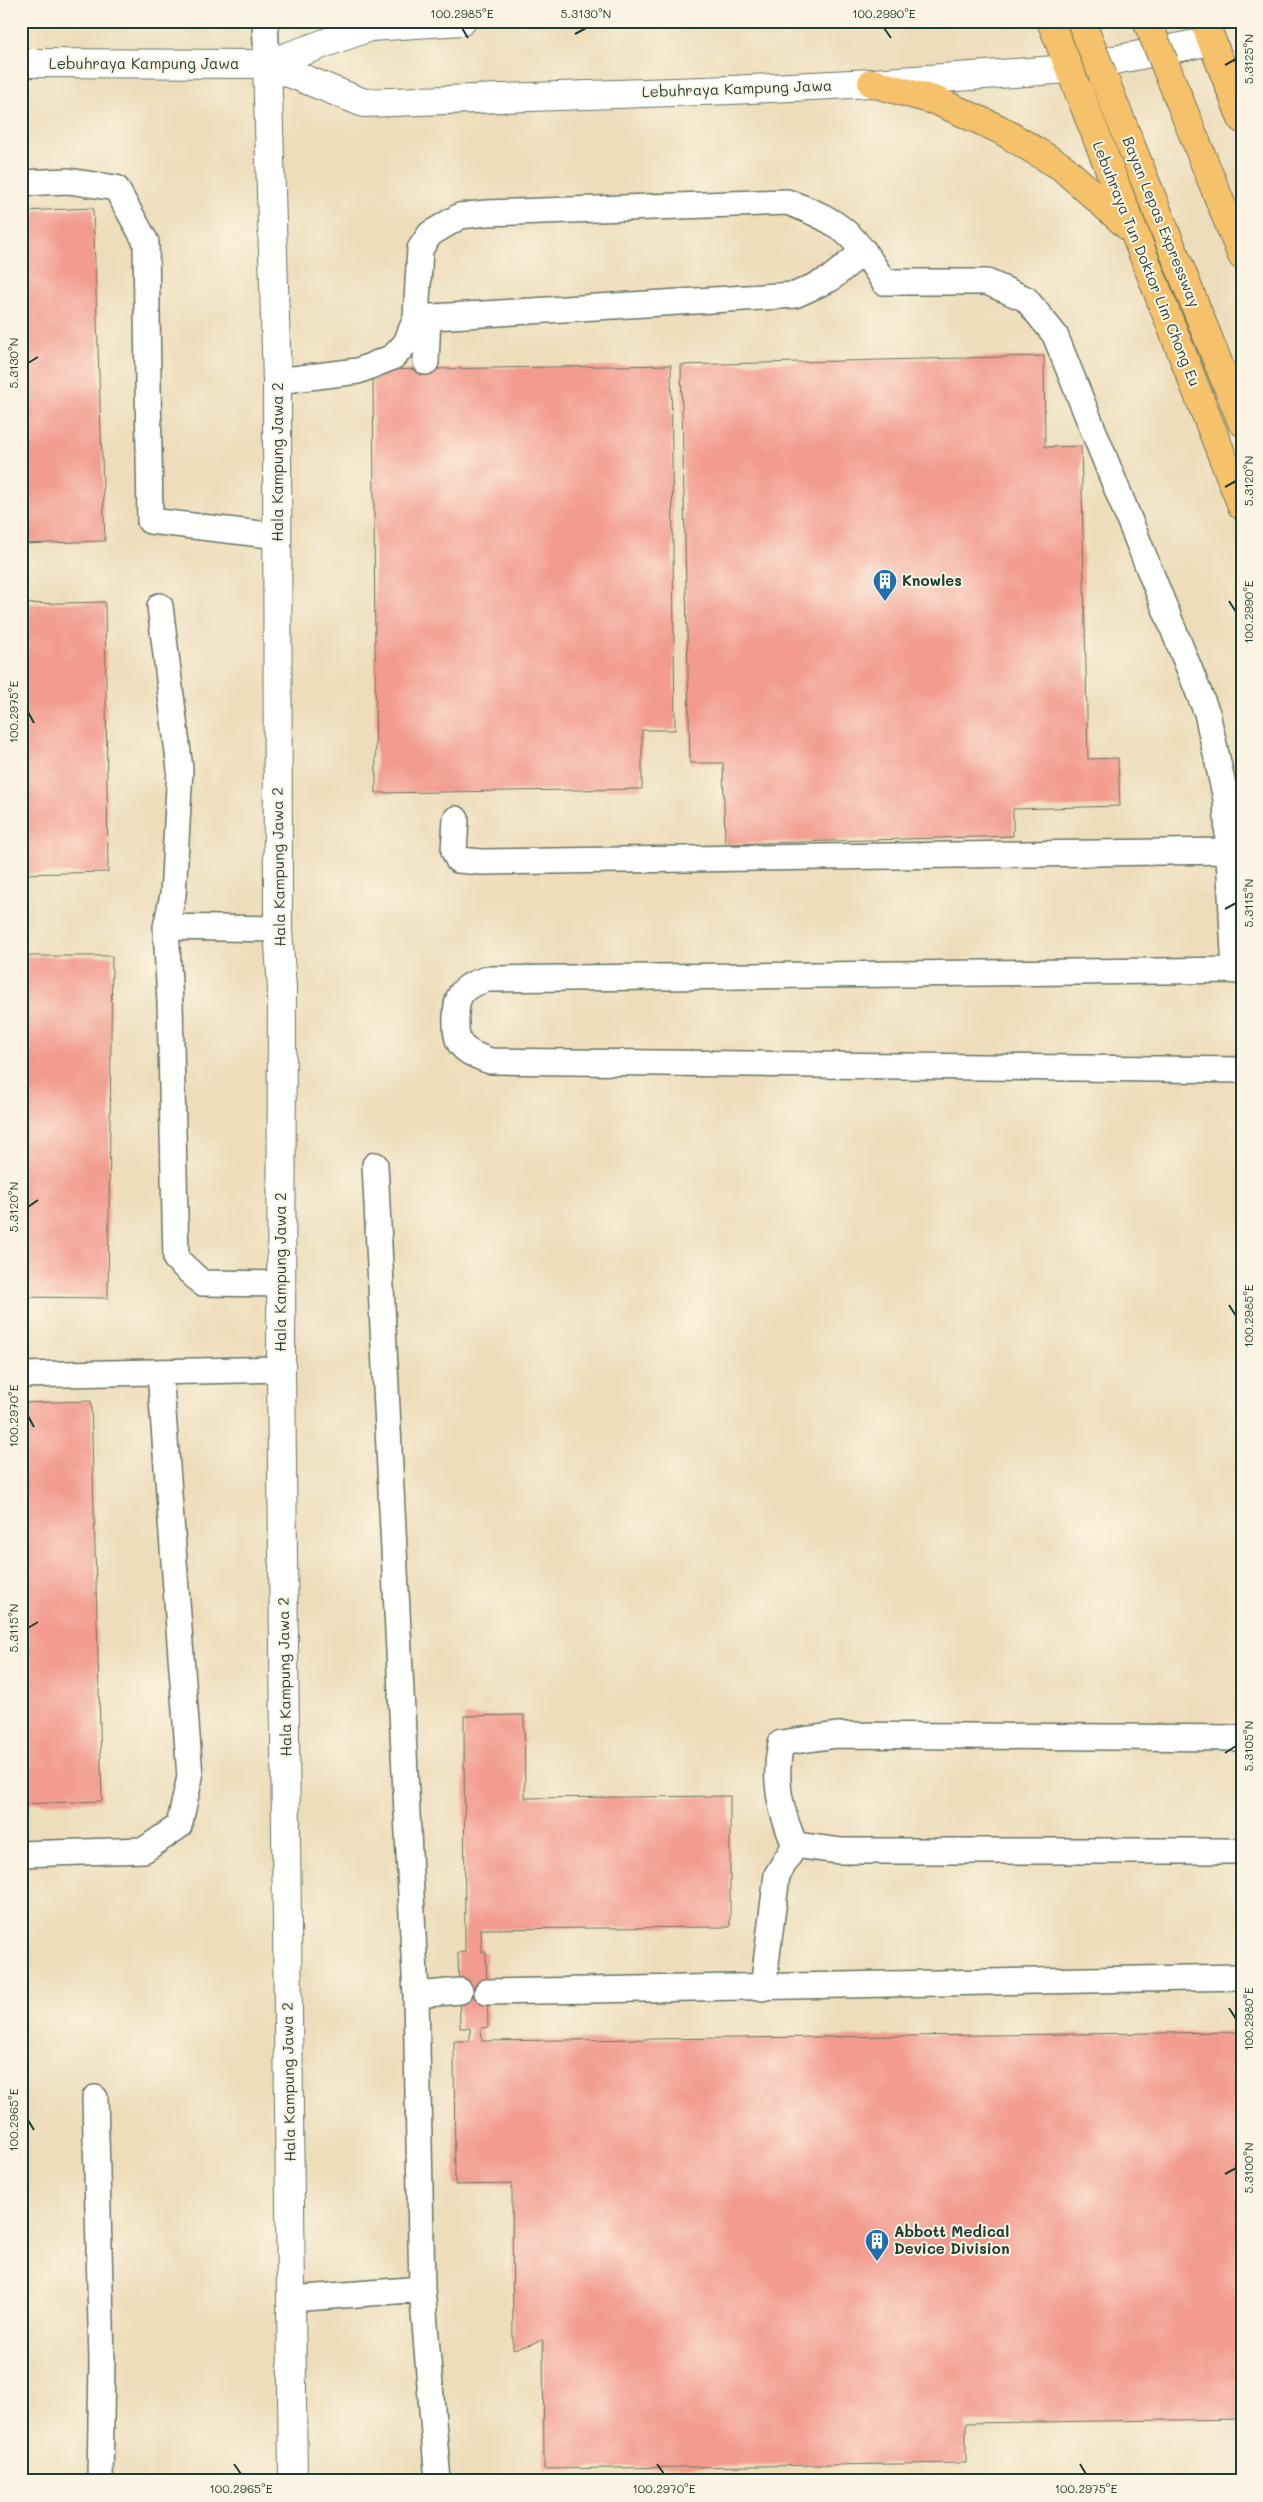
<svg xmlns="http://www.w3.org/2000/svg" width="1263" height="2502" font-family="Mali,sans-serif">
<style>
.building{fill:#f29b8e}
.lines{fill:none;stroke-linecap:round;stroke-linejoin:round}
.service-casing{stroke:#677563;stroke-width:28}
.minor-casing{stroke:#677563;stroke-width:30}
.tertiary-casing{stroke:#677563;stroke-width:30}
.trunk-casing{stroke:#677563;stroke-width:30}
.service{stroke:#fff;stroke-width:25}
.minor{stroke:#fff;stroke-width:28}
.tertiary{stroke:#fff;stroke-width:28}
.trunk{stroke:#f5c16b;stroke-width:28}
.trunk-bridge-casing{stroke:#677563;stroke-width:30;stroke-linecap:butt}
.trunk-bridge{stroke:#f5c16b;stroke-width:28}
.ticks{fill:none;stroke:#1f3d34;stroke-width:2}
.labels{text-anchor:middle;stroke-width:4;stroke-linejoin:round;paint-order:stroke}
.street-label{font-size:15px;fill:#1f3d34;stroke:#fcf5e5}
.poi-label{font-size:15px;font-weight:bold;fill:#1f3d34;stroke:#fcf5e5;text-anchor:start}
.neatline{fill:none;stroke:#1f3d34;stroke-width:2}
.ticks-label{font-size:12px;text-anchor:middle;fill:#1f3d34}
</style>
<rect width="100%" height="100%" fill="#fcf5e5"/>
<filter id="ink" filterUnits="userSpaceOnUse"><feTurbulence type="fractalNoise" baseFrequency=".02" numOctaves="2"/><feDisplacementMap in="SourceGraphic" scale="10" xChannelSelector="R" yChannelSelector="G"/><feConvolveMatrix kernelMatrix="1 2 1 2 8 2 1 2 1" color-interpolation-filters="sRGB"/></filter>
<filter id="wash" filterUnits="userSpaceOnUse"><feTurbulence type="fractalNoise" baseFrequency=".0096" numOctaves="4" result="noise"/><feDisplacementMap in="SourceGraphic" scale="20" xChannelSelector="R" yChannelSelector="G"/><feGaussianBlur stdDeviation="1.12" result="paint"/><feColorMatrix in="noise" values="0 0 0 0 0 0 0 0 0 0 0 0 0 0 0 0 0 1.4 0 .05"/><feComposite in="paint" operator="in"/></filter>
<g filter="url(#wash)">
<rect width="100%" height="100%" fill="#edddba"/>
<g id="blocks">
<path class="building" d="M93,208L105,541L21,544V211Z
M1044,356L1045,447L1081,446L1088,759L1118,758L1120,806L1013,809V836L725,844L723,763H690L681,365Z
M671,365L675,730H642V789L376,793L373,370Z
M105,602L108,872L21,874V604Z
M21,956H112L108,1298L21,1297Z
M91,1401L102,1801L21,1804V1403Z
M524,1715L525,1798L730,1796V1927L481,1929L482,1952H486L488,2027L481,2028L482,2041L1242,2032V2419L966,2423V2463L544,2469L543,2340L513,2350L512,2184L455,2185L454,2041H470V2028H460L458,1953L465,1952L464,1716Z"/>
</g>
</g>
<g filter="url(#ink)">
<use href="#blocks" fill-opacity="0" stroke="#677563" stroke-width="1"/>
<g class="lines">
<defs>
<path id="service" d="M265,21L267,64
M21,183L68,181L116,188L146,242L150,521L278,536
M416,318L795,295L830,279L864,251
M426,362L428,317
M277,381L358,371L393,357L406,343L416,318L420,249L430,234L460,216L486,213L787,202C841,221 854,234 884,282H987L1026,299L1055,335L1207,713L1226,799L1235,971
M160,606L180,769L173,895L166,927L278,929
M456,819L454,851L458,860L481,862L1229,851
M166,927L170,1003L176,1259L202,1283L281,1284
M1242,970L488,979C460,986 455,996 456,1024C456,1031 457,1041 462,1046C469,1054 480,1057 490,1061L1242,1070
M375,1165L416,1995L422,2289L438,2481
M21,1375L281,1369
M795,1845C780,1811 773,1780 781,1743L837,1735L1242,1738
M795,1845L840,1851H1242
M21,1854L144,1850L179,1826L190,1777L160,1372
M763,1988L777,1875L795,1845
M487,1992L1242,1977
M416,1995L460,1991
M95,2098L102,2361L100,2481
M292,2299L422,2289"/>
<path id="minor" d="M267,64L277,381L278,929L282,989L281,1369L293,2481"/>
<path id="tertiary" d="M21,63L267,64L370,27L462,21
M267,64L364,103L731,90L872,83L1069,69L1211,41"/>
<path id="trunk" d="M1051,21L1242,506
M1204,21L1242,119
M1164,62L1242,256
M1103,76L1242,422
M872,83L937,101L999,129L1062,167L1130,228"/>
</defs>
<use href="#service" class="service-casing"/>
<use href="#minor" class="minor-casing"/>
<use href="#tertiary" class="tertiary-casing"/>
<use href="#trunk" class="trunk-casing"/>
<use href="#service" class="service"/>
<use href="#minor" class="minor"/>
<use href="#tertiary" class="tertiary"/>
<use href="#trunk" class="trunk"/>
<defs>
<path id="trunk-bridge" d="M1081,21L1103,76
M1147,21L1164,62"/>
</defs>
<use href="#trunk-bridge" class="trunk-bridge-casing"/>
<use href="#trunk-bridge" class="trunk-bridge"/>
</g>
</g>
<path class="ticks" d="M462,28L468,38M884,28L891,38M575,34L586,28M1225,65L1236,59M28,363L38,357M1225,487L1236,481M1229,601L1236,612M28,712L34,723M1225,909L1236,903M28,1207L38,1200M1229,1305L1236,1316M28,1416L34,1427M28,1628L38,1622M1225,1753L1236,1746M1229,2008L1236,2019M28,2120L34,2130M1225,2174L1236,2168M234,2464L241,2474M657,2464L664,2474M1080,2464L1086,2474"/>
<defs>
<symbol id="building-pin" viewBox="-11 -11 22 30"><path d="M0 17L-7.5 6A9.5 9.5 0 1 1 7.5 6Z" fill="#1f6fb2" stroke="#fcf5e5"/><path d="M-4-6H4V6H1V3H-1V6H-4ZM-2.5-4.3h1.7v1.8h-1.7ZM.8-4.3h1.7v1.8H.8ZM-2.5-1h1.7V.8h-1.7ZM.8-1h1.7V.8H.8Z" fill="#fff"/></symbol>
</defs>
<g fill-rule="evenodd">
<use href="#building-pin" x="871" y="567" width="28" height="38"/>
<use href="#building-pin" x="863" y="2227" width="28" height="38"/>
</g>
<g class="labels">
<g class="street-label">
<text x="144" y="69">Lebuhraya Kampung Jawa</text>
<text transform="translate(737 89) rotate(-2)" y="5">Lebuhraya Kampung Jawa</text>
<text transform="translate(1161 222) rotate(68)" y="5">Bayan Lepas Expressway</text>
<text transform="translate(1146 264) rotate(68)" y="5">Lebuhraya Tun Doktor Lim Chong Eu</text>
<text transform="translate(278 462) rotate(-90)" y="5">Hala Kampung Jawa 2</text>
<text transform="translate(279 867) rotate(-91)" y="5">Hala Kampung Jawa 2</text>
<text transform="translate(281 1272) rotate(-90)" y="5">Hala Kampung Jawa 2</text>
<text transform="translate(285 1677) rotate(-91)" y="5">Hala Kampung Jawa 2</text>
<text transform="translate(289 2082) rotate(-91)" y="5">Hala Kampung Jawa 2</text>
</g>
<g class="poi-label">
<text x="902" y="586">Knowles</text>
<text x="894" y="2237">Abbott Medical<tspan x="894" dy="17">Device Division</tspan></text>
</g>
</g>
<rect width="1263" height="2502" fill="none" stroke="#fcf5e5" stroke-width="55"/>
<rect x="28" y="28" width="1208" height="2446" class="neatline"/>
<g class="ticks-label">
<text x="462" y="18">100.2985°E</text>
<text x="586" y="18">5.3130°N</text>
<text x="884" y="18">100.2990°E</text>
<text transform="translate(1249 59) rotate(-90)" y="4">5.3125°N</text>
<text transform="translate(14 363) rotate(-90)" y="4">5.3130°N</text>
<text transform="translate(1249 481) rotate(-90)" y="4">5.3120°N</text>
<text transform="translate(1249 612) rotate(-90)" y="4">100.2990°E</text>
<text transform="translate(14 712) rotate(-90)" y="4">100.2975°E</text>
<text transform="translate(1249 903) rotate(-90)" y="4">5.3115°N</text>
<text transform="translate(14 1207) rotate(-90)" y="4">5.3120°N</text>
<text transform="translate(1249 1316) rotate(-90)" y="4">100.2985°E</text>
<text transform="translate(14 1416) rotate(-90)" y="4">100.2970°E</text>
<text transform="translate(14 1628) rotate(-90)" y="4">5.3115°N</text>
<text transform="translate(1249 1746) rotate(-90)" y="4">5.3105°N</text>
<text transform="translate(1249 2019) rotate(-90)" y="4">100.2980°E</text>
<text transform="translate(14 2120) rotate(-90)" y="4">100.2965°E</text>
<text transform="translate(1249 2168) rotate(-90)" y="4">5.3100°N</text>
<text x="241" y="2493">100.2965°E</text>
<text x="664" y="2493">100.2970°E</text>
<text x="1086" y="2493">100.2975°E</text>
</g>
</svg>
